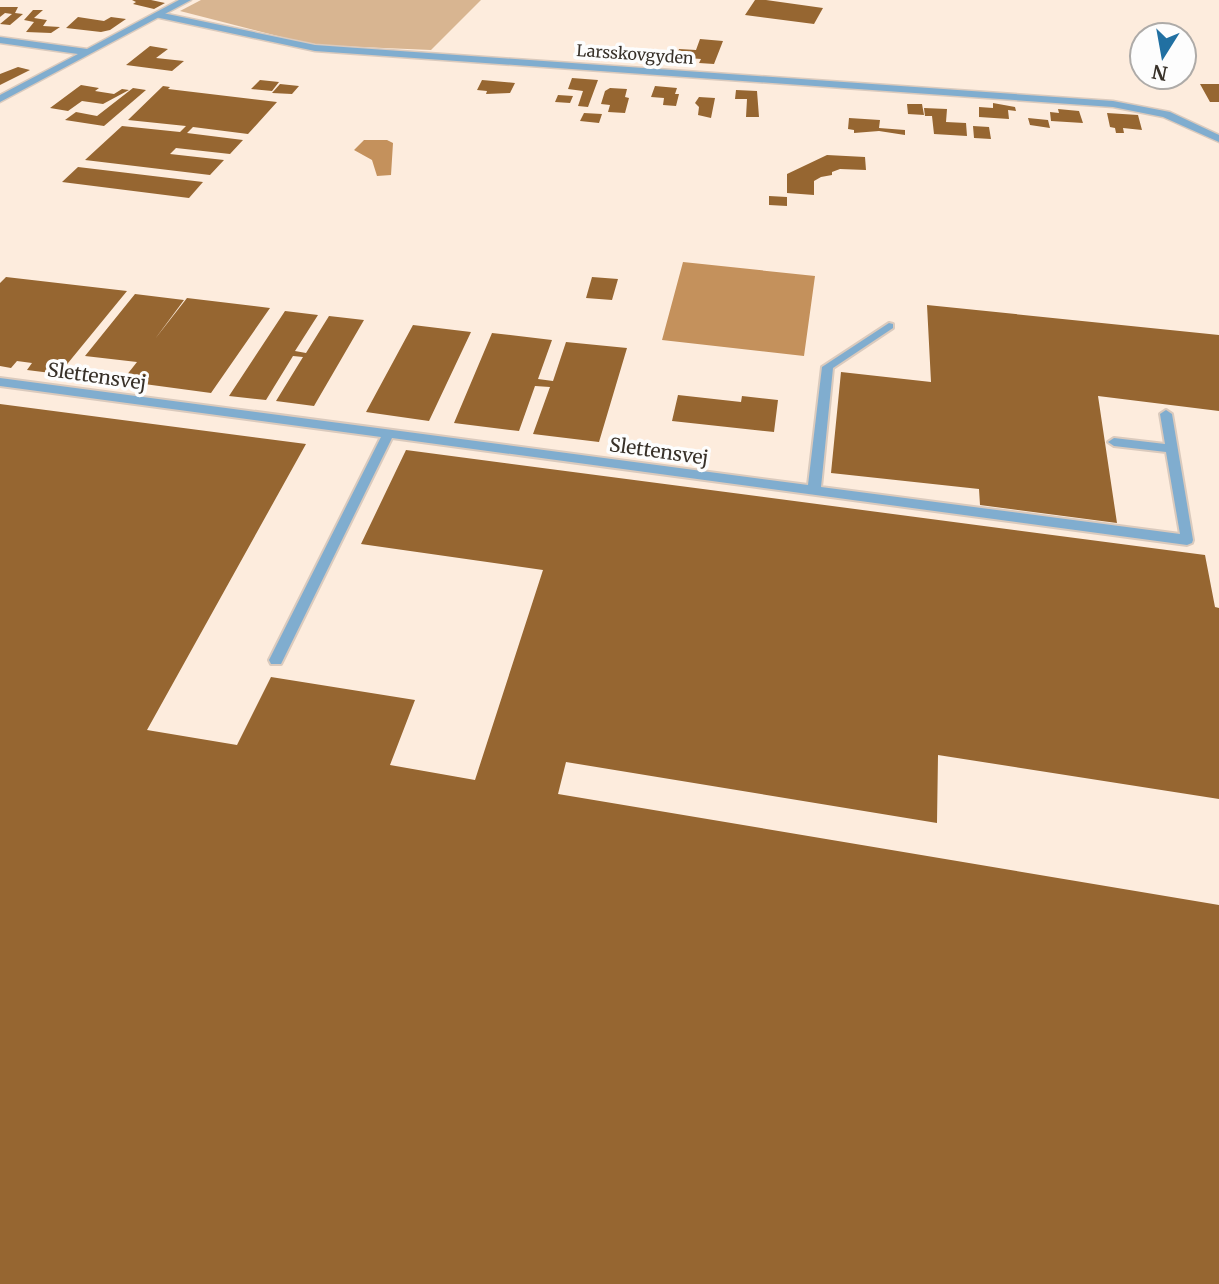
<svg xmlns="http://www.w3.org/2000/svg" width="1219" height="1284" font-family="Merriweather,serif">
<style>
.green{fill:#d8b591}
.water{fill:#c4915c}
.building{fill:#966631}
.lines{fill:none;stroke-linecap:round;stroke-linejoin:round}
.service-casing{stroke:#dacabd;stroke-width:4}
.minor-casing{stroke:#dacabd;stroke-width:3}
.tertiary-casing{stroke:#dacabd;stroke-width:3}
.service{fill:#80adcf;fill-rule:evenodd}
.minor{fill:#80adcf;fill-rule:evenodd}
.tertiary{fill:#80adcf;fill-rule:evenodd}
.labels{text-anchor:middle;stroke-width:7;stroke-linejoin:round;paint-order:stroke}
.far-street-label{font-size:16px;fill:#383129;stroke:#fdfdfd}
.street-label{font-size:19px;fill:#383129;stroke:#fdfdfd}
</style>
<rect width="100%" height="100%" fill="#fdecdd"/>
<path class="green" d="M201,0H481L431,50L313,45L180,11Z"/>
<path class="water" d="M364,140H387L393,143L391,175L377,176L372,160L354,150Z
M683,262L815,276L804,356L662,340Z"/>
<path class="building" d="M132,0H151L165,3L154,9L133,4L136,2Z
M755,0H766L823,8L814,24L745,15Z
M0,7H18L15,13L23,14L10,25L0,24L12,14L5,13L0,17Z
M33,10H43L34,18L47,20L43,26L60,27L51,33L26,32L34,22L24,20Z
M78,17L104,21L111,17L126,19L110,30L101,32L66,28Z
M700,39L723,41L714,64L699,63L701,59L676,57L679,49L696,50Z
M150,46L168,49L156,58L184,61L172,71L126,65Z
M18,67L30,70L0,85V74Z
M572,78L598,80L588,107L578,106L583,91L568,89Z
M260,80L279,82L272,91L251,89Z
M482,80L515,83L510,93L486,94L487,91L477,90Z
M280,84L299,86L292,94L272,93Z
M1200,84H1219V102H1210Z
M81,85L99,88L95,91L114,94L122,89L129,90L103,104L82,101L68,111L50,108Z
M163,86L170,87L168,89L277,102L248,134L193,127L187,133L243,140L230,154L176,148L170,154L224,160L210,175L85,160L122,126L180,132L186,126L128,120Z
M655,86L677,88L675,94H679L676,106L663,105L664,98L651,97Z
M133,88L146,90L104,126L65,120L76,112L97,116Z
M610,88L627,89L625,97L629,98L625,113L608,112L610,105L601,104L605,91Z
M736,90L757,91L759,117H746L747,99H735Z
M558,95L573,96L570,103L555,102Z
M699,97L715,98L711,118L698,115L699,107L695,103Z
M993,103L1015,107L1016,111L1008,110L1009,119L979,117V107L993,108Z
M907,104H922L924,115L908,114Z
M924,108L947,109L946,122L966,123L967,136L934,134L932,116H925Z
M1058,109L1079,111L1083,123L1051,121L1050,112L1059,113Z
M584,113L602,114L599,123L580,121Z
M1107,113L1138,115L1142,130L1123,128L1124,133H1116L1115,128L1110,127Z
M849,118L880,120L879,128L905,130V135L879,131L854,133V130L848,129Z
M1028,118L1048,120L1050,128L1030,125Z
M973,126L989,127L991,139L974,138Z
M827,155L865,157L866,170L840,169L832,172V175L821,177L814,181V195L787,193V174Z
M78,167L203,182L189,198L62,182Z
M769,196L787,197V206L769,205Z
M6,277L127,291L59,374L27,370L32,363L17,361L11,368L0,366V283Z
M592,277L618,279L612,300L586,298Z
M135,294L184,300L155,339L187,298L270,308L211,393L122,381L137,362L85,356Z
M927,305L1219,335V411L1098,396L1117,523L980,505L979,489L831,473L841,372L931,382Z
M285,311L318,315L295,351L306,353L329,316L364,320L314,406L276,401L303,357L293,356L266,400L229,396Z
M413,325L471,332L429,421L366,412Z
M492,333L552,340L538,379L553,381L566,342L627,348L599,442L533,434L550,387L535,386L519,431L454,423Z
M678,395L741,402L742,396L778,400L774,432L672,421Z
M0,404L306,444L147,730L237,745L271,677L415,700L390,765L475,780L543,570L361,544L406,450L1205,555L1215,607L1219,608V799L938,755L937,823L566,762L558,794L1219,905V1284H0Z"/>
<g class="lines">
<defs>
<path id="service" d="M889,323L893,324V328L833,368L821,487L1180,534L1166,452L1114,446L1108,442L1114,438L1165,444L1160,414L1166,410L1172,414L1193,540L1192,543L1187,545L392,438L283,660L281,664H271L269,660L381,437L0,386V378L808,485L822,367Z"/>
<path id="minor" d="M158,12L315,45L1113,101L1170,112L1219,135V142L1163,117L1113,107L315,51L155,17L153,15Z"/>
<path id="tertiary" d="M179,0H191L0,102V95L78,54L0,43V37L87,49Z"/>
</defs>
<use href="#service" class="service-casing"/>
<use href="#minor" class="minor-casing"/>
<use href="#tertiary" class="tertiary-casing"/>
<use href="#service" class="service"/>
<use href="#minor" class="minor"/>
<use href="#tertiary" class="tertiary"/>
</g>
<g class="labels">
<g class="far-street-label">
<text transform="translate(635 54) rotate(4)" y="6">Larsskovgyden</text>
</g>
<g class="street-label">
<text transform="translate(97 376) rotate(8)" y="7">Slettensvej</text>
<text transform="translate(659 451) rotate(8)" y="7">Slettensvej</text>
</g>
</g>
<g transform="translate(1163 56) rotate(191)"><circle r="33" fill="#fdfdfd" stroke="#aeaba8" stroke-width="2"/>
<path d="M0-5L12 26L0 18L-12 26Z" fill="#2170a2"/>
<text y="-10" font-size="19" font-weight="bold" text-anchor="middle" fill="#383129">N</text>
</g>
</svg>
